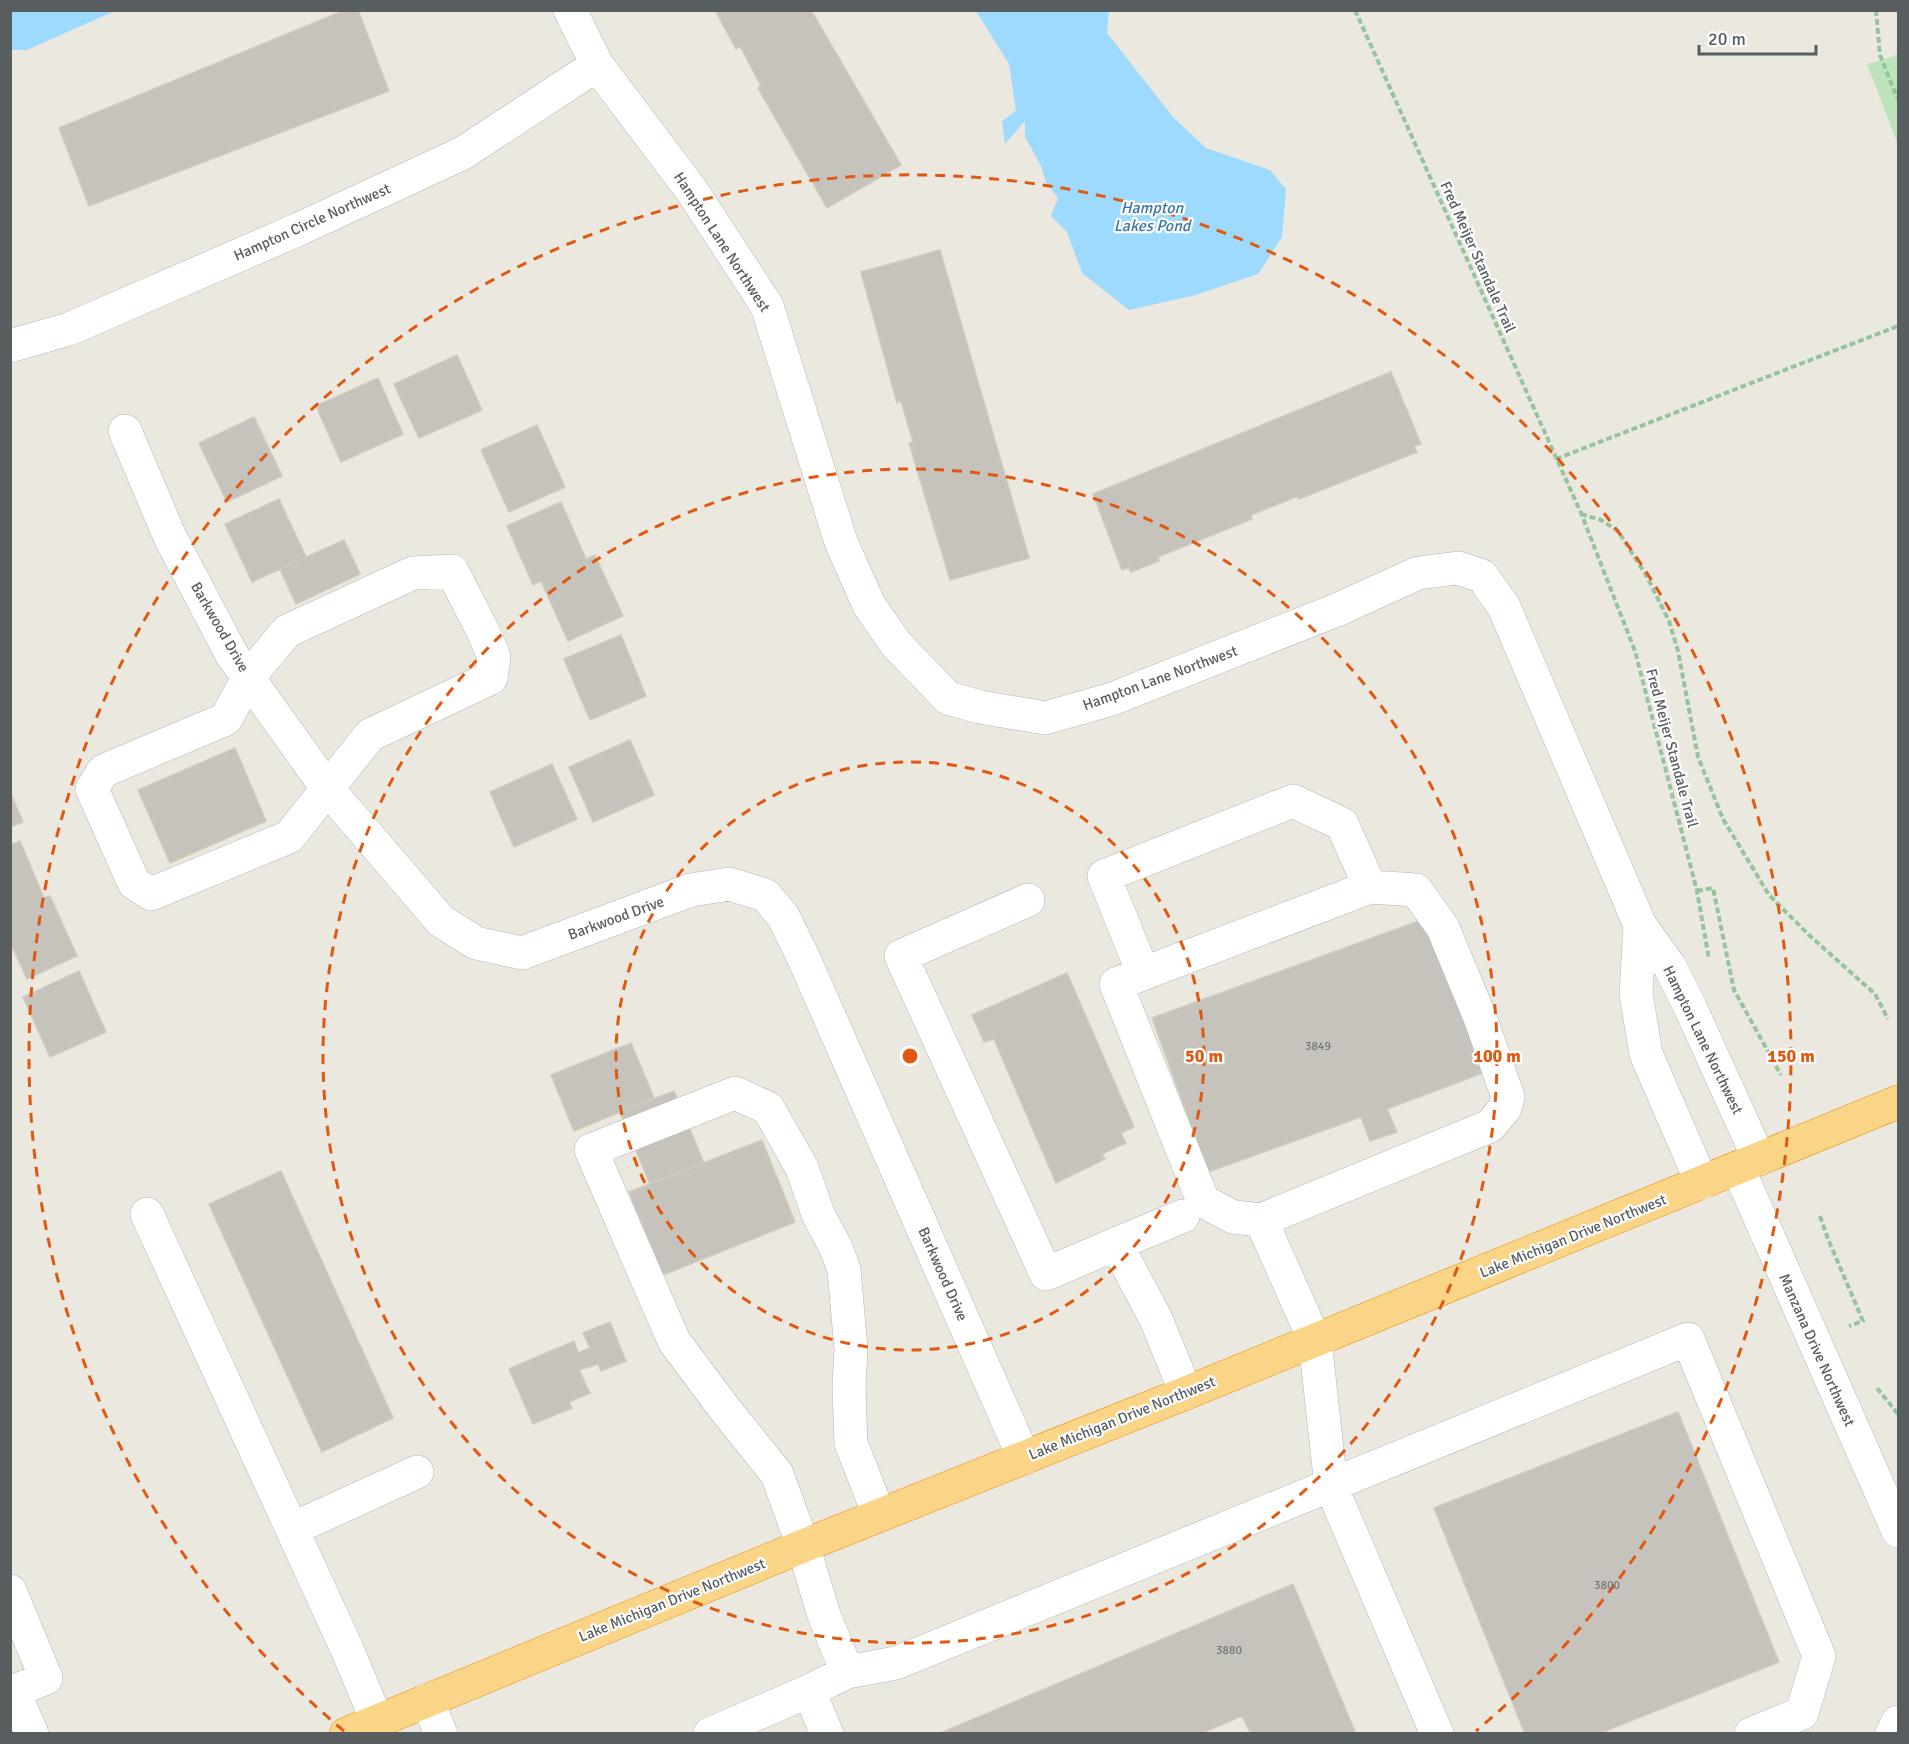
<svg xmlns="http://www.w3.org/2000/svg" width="1909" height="1744" font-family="Signika,sans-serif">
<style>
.green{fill:#bee3bc}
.water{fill:#9edafd}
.building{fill:#c6c3bd;stroke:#d0c9be;stroke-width:1.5}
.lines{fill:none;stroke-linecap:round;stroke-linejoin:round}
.minor-casing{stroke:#b2b6ba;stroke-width:34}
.highway-casing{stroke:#e69005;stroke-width:34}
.path{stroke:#95c49f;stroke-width:4;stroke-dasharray:6 3;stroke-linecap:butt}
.minor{stroke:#fff;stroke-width:33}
.highway{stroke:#fad588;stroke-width:33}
.ring{fill:none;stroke:#e15910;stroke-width:3;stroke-dasharray:10 8}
.labels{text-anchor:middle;stroke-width:4.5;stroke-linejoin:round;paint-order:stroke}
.number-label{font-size:12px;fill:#747677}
.street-label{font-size:15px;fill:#585d60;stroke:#fff}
.water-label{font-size:16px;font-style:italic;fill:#3b76a5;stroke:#fff}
.centre{fill:#e15910;stroke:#fff;stroke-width:3}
.ring-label{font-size:18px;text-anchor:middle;font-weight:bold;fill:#e15910;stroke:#fff;stroke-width:4.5;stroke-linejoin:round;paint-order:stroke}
</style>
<rect width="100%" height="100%" fill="#ebe8df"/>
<path class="green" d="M1898,53V145L1867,64L1893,57Z"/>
<path class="water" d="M10,11L11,10L115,11L27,50H11Z
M976,11H1109L1107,33L1173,117L1206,148L1270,170L1286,189L1282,237L1258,274L1196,295L1129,310L1082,273L1067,232L1051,216L1058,198L1046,182L1041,166L1025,137V121L1005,144L1002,121L1016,111L1009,64Z"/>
<path class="building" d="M345,10H358L389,91L89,206L59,128Z
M715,10H811L901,165L827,208L758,88L761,86L740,46L736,49Z
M940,250L1029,558L950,580L909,443L913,442L901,401L897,403L861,272Z
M457,355L482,410L419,438L394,384Z
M1391,372L1421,444L1414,446L1417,452L1299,499L1298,496L1251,515L1252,519L1158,557L1159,561L1131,572L1129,567L1122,570L1093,494Z
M378,378L403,434L341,462L316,406Z
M254,417L282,476L227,502L199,443Z
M537,425L565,487L509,512L481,450Z
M279,499L306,557L252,582L225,524Z
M561,502L586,559L595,555L623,616L568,641L541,581L533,585L507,526Z
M344,540L360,574L296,604L280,569Z
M621,635L646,696L590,720L564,659Z
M630,740L654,795L593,822L569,767Z
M235,748L266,821L170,863L138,790Z
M552,764L577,819L514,847L490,792Z
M10,792L23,822L10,827Z
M20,841L44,898L50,896L77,956L27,979L10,942V845Z
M1427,918L1483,1073L1387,1109L1397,1132L1370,1141L1361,1117L1208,1172L1152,1018Z
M79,971L106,1032L50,1057L23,997Z
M1067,973L1134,1127L1121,1133L1126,1143L1102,1154L1105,1159L1056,1183L994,1039L984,1042L972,1015Z
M631,1043L654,1098L574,1131L551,1075Z
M674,1091L704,1163L650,1184L620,1112Z
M762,1140L795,1222L663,1275L629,1192Z
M281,1171L393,1418L322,1452L209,1204Z
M610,1322L626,1361L601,1371L598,1364L579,1370L590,1393L569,1402L572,1408L533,1424L509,1369L574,1341L578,1353L590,1348L583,1333Z
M1678,1412L1779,1662L1598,1734H1525L1434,1508Z
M1293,1584L1356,1734H1251L1242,1716L1200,1734H938Z"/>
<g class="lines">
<defs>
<path id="minor" d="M570,10L597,65L692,191L767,306L841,542L869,605L896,644L948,698L980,707L1045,718L1112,699L1339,609L1418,573L1458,568L1482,576L1504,607L1640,925L1670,967L1691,1009L1759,1159
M10,346L69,329L297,230L463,153L597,65
M125,431L170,537L232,655L327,788L441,921L476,943L522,953L691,890L729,884L765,895L783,916L804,959L1024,1458
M452,571L483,631L494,657L491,678L370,735L289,837L151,894L134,883L92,789L103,771L226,719L248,678L287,631L413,573Z
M1028,900L901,956L1046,1274L1116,1244L1156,1319L1186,1393
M1640,925L1636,994L1646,1054L1702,1183
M1143,973L1104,876L1293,801L1342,824L1370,887
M1738,1168L1898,1531
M147,1214L347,1649L377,1721
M1261,1220L1490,1126L1505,1108L1508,1097L1481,1020L1443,928L1416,890L1370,887L1116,984L1203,1201L1233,1217L1261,1220L1315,1341L1331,1486L1437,1734
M1116,1244L1183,1216
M292,1529L417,1472
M10,1591L46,1678L10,1693
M847,1672L824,1615L803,1546L777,1474L724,1408L674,1341L591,1150L735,1093L768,1108L802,1168L818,1214L836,1248L844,1270L851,1349L849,1388L851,1443L879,1515
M14,1692L32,1734
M427,1700L441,1734
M710,1734L809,1691
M827,1734L809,1691L847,1672L896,1663L1688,1339L1819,1656L1802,1713L1751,1734
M1892,1734L1898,1722"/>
<path id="highway" d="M346,1734L803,1546L1186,1393L1898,1102"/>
</defs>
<use href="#minor" class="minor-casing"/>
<use href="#highway" class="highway-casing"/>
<path class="path" d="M1355,10L1581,513L1635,651L1697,891L1709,959
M1876,10L1880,55L1898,100
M1556,459L1898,326
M1581,514L1601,520L1618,531L1646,575L1669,621L1678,651L1698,757L1723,819L1769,895L1810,936L1875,994L1888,1019
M1697,891L1713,888L1734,990L1781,1075
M1820,1216L1828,1239L1863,1321L1849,1326
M1877,1388L1898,1414"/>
<use href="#minor" class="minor"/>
<use href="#highway" class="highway"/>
</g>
<g class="ring">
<circle cx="910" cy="1056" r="294"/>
<circle cx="910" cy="1056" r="587"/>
<path d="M344 1731A881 881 0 1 1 1476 1731"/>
</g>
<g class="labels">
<g class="number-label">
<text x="1318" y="1050">3849</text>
<text x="1607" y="1589">3800</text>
<text x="1229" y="1654">3880</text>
</g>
<g class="street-label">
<text transform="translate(312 222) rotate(-24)" y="5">Hampton Circle Northwest</text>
<text transform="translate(722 242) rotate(57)" y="5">Hampton Lane Northwest</text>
<text transform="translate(1478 257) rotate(66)" y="5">Fred Meijer Standale Trail</text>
<text transform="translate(220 627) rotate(60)" y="5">Barkwood Drive</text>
<text transform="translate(1160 678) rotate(-20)" y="5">Hampton Lane Northwest</text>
<text transform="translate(1672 748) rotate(75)" y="5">Fred Meijer Standale Trail</text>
<text transform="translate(616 918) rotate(-20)" y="5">Barkwood Drive</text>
<text transform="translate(1703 1040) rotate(64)" y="5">Hampton Lane Northwest</text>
<text transform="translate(1573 1236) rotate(-22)" y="5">Lake Michigan Drive Northwest</text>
<text transform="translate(943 1274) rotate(66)" y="5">Barkwood Drive</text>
<text transform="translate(1817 1350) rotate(66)" y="5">Manzana Drive Northwest</text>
<text transform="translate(1122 1418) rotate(-22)" y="5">Lake Michigan Drive Northwest</text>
<text transform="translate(672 1600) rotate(-22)" y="5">Lake Michigan Drive Northwest</text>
</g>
<g class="water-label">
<text x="1152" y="213">Hampton<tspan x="1152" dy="18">Lakes Pond</tspan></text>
</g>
</g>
<circle cx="910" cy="1056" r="9" class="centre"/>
<g class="ring-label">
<text x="1204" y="1062">50 m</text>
<text x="1497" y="1062">100 m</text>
<text x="1791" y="1062">150 m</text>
</g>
<rect width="1909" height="1744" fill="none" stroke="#585d60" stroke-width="24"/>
<path d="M1699 45v9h117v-9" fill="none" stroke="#585d60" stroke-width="3"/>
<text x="1708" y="45" font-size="18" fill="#585d60" stroke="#ffffff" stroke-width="4.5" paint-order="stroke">20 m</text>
</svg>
